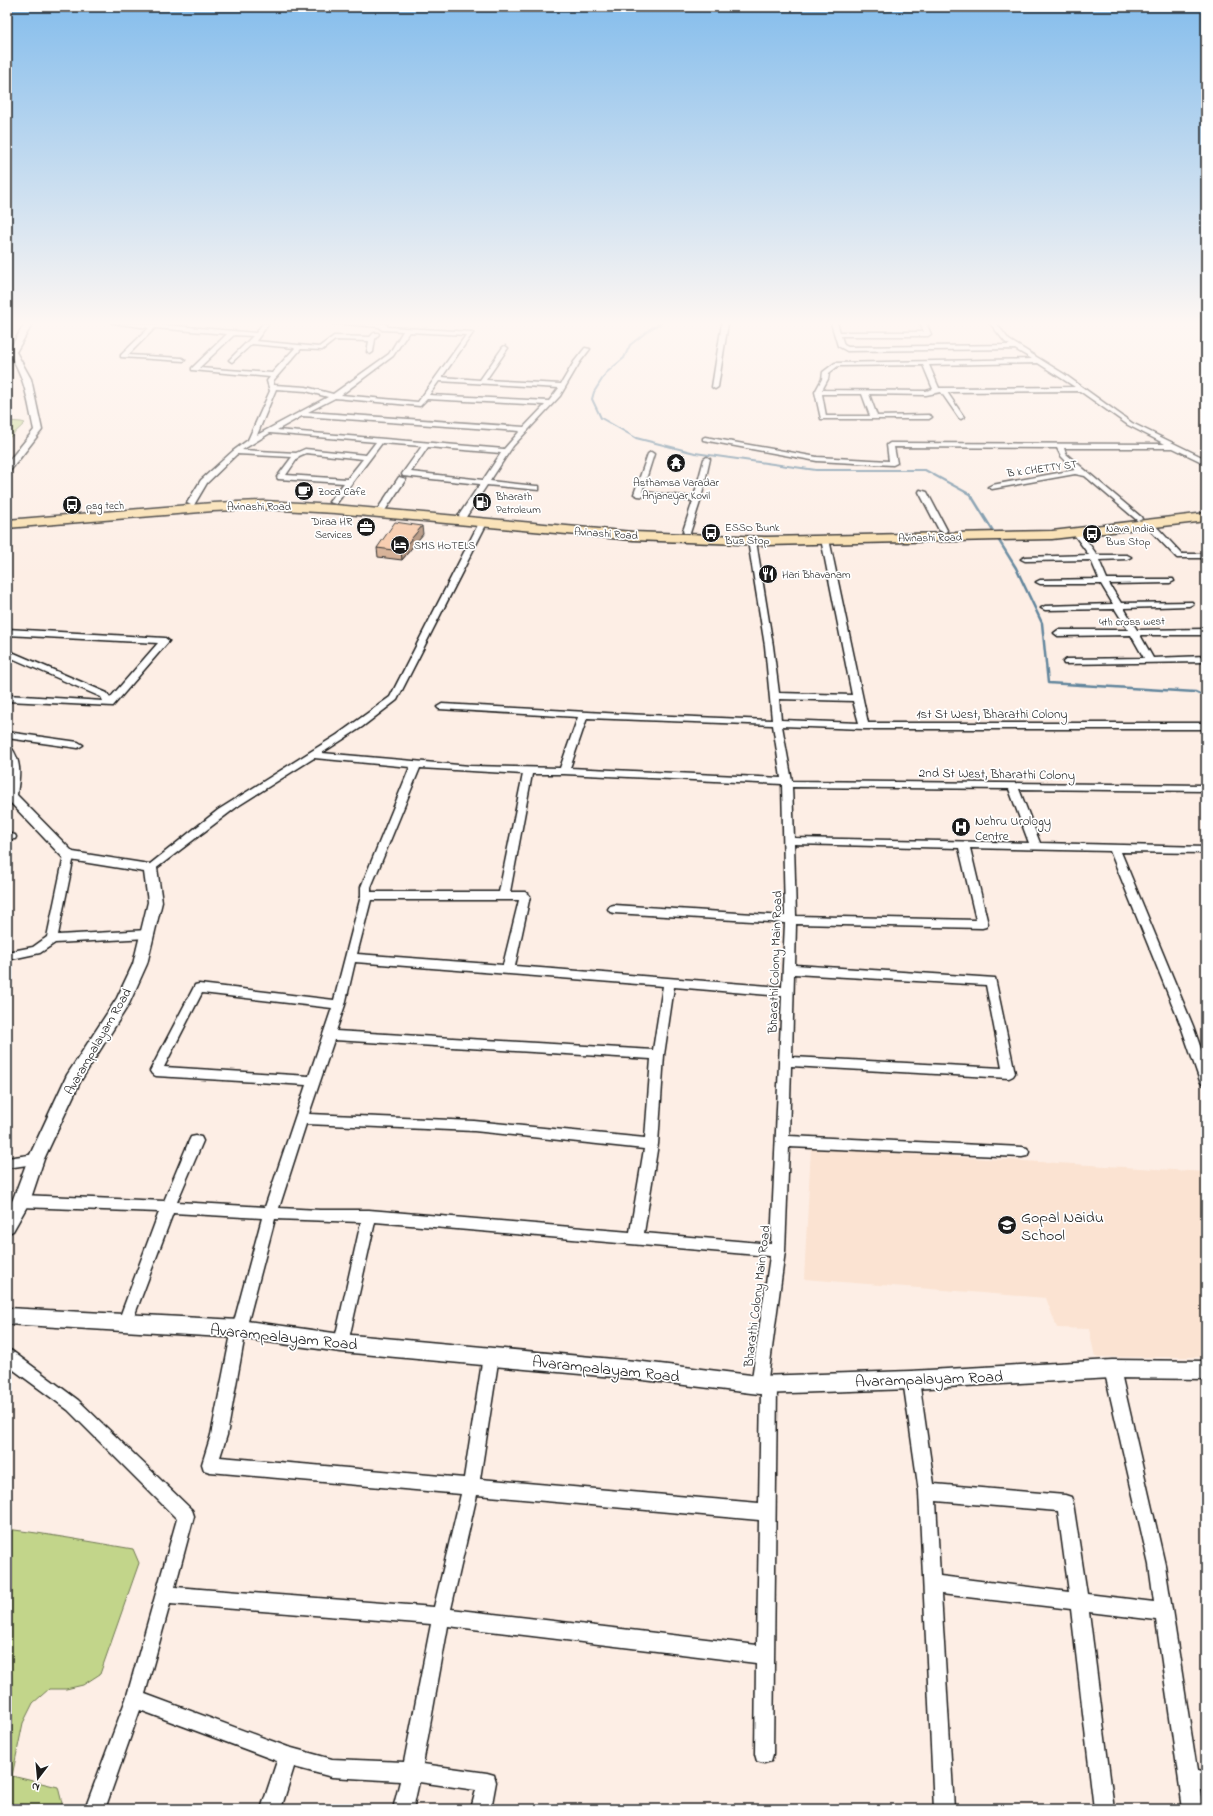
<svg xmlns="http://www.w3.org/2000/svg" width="1213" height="1816" font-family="'Indie Flower',sans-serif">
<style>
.built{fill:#fbe3d2}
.green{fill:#c2d58a;stroke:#6f7853}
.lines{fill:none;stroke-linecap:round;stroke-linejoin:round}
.stream-far1{stroke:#62859c;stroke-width:2}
.stream{stroke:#62859c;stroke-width:2.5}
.minor-casing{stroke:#1c1c1c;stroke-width:3}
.tertiary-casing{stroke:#1c1c1c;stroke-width:3}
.primary-casing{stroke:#1c1c1c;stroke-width:3}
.minor{fill:#fff;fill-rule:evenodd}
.tertiary{fill:#fff;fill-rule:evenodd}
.primary{fill:#f9deab;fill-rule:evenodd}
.wall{fill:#d4ac90;stroke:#1c1c1c}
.shaded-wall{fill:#ad8c75;stroke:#1c1c1c}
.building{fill:#f7c8a7;stroke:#1c1c1c}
.labels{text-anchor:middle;stroke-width:3.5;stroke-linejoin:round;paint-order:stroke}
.far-street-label{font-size:11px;fill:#1c1c1c;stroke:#fff}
.far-poi-label{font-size:11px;fill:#1c1c1c;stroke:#fff;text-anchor:start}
.street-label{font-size:13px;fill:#1c1c1c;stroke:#fff}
.poi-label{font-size:13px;fill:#1c1c1c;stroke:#fff;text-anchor:start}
.near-poi-label{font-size:16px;fill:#1c1c1c;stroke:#fff;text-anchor:start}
.near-street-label{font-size:16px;fill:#1c1c1c;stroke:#fff}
</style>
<rect width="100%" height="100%" fill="#fdeee5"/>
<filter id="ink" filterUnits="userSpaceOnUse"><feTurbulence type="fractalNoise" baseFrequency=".025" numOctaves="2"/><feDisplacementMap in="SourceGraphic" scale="8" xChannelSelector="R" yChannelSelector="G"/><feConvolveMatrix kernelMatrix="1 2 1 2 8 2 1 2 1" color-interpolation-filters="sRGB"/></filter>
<g filter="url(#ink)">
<path class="built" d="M811,1148L1206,1172V1357H1095L1089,1329L1057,1328L1046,1298L804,1279Z"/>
<path class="green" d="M7,421L21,422L25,423L7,440Z
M7,1529C49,1534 91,1542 133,1549L139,1563L100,1674L83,1685L66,1689H49L33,1703L23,1723L12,1776L58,1787L62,1803L61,1809H7Z"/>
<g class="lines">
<path class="stream-far1" d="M661,323L650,329L630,345L624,358L606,373L594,392L592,399L601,418L636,438L695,453L816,470H925L971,495L973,498"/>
<path class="stream" d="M972,497L1016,568L1042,623L1048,683L1195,692L1206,697"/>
<defs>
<path id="minor" d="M112,323L154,324L256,333L263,323H269L256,341L319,347L334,336L370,337L374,333H378L379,334L375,339L373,352L370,354L367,352L369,341L335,340L322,350L301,349L273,381L274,385L306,387L333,394L389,354L403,331L382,330L380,327L332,323L386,324L388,327L472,332L473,333L442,377L480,380L503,347L505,346L508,348L486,380L561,384L574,362L585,348L590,349L580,362L560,396L513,446L490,481L536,486H539V490L487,485L466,517H460L459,515L480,484L403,476L402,474L422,446L382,443L336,504L329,502L344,483L278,479L277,477L292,457L237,454L207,483L194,505H191L187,503L201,480L233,451L248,440L270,391L267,381L270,377L192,370V368L227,334L155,328L128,355L182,358L185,360L184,361L121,357V355L149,328ZM409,332L466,335L418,402L341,395L393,356ZM234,335L253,336L229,360L232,362L252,344L295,348L272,373L199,368ZM439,381L559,388L549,401L429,395ZM276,389L306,391L328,397L257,435ZM335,398L420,406L427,399L545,405L524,427L308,412ZM302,416L520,431L504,449L277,430ZM270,433L376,442L366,455L305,449L296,453L242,450ZM428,447L501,453L483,480L411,472ZM306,453L363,459L347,479L286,475L299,456Z
M722,323H728L718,387L715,389L712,387Z
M831,323H837L840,332H924L920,323H926L931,334L928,336H841L844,345L848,347L1010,345L1005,342L990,323H996L1009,340L1064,374L1132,423L1206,459V464L1173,448H1064L1066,454L1141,517L1142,519L1138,521L1085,476L1075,474L992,489L988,487L992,485L1075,470L1061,456L1057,448L894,447L897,463L893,465L817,461L703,440V438L705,437L817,457L889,461L887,445L890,443L1165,444L1128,425L1080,391L947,392L964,417L961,419L959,418L941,392L926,395L869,394L877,416L929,415L932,417L929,419H821L815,392L822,379L823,372L835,363L1032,359L1015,349L847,351L838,346ZM1038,363L1075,387L939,388L929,365ZM923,365L933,389L926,391L822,390L828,379L829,373L838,366ZM822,394H862L870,416H826Z
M651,452L654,454L642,492L694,497L704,459L707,457L710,459L701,499L690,533H684L683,531L693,501L638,496L634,494L648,454Z
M399,477L406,479L382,515H376L375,513Z
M920,490L927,492L947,530L946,532H943L939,530L919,492Z
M480,521H483L487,523L397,700L362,727L322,753L470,766L560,768L578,717L439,709L437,707L442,704L623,714L772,720L765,646L748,541L752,539L756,541L773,646L779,693L852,695L821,539L825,537L829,539L868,723H1206V729H864L782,726L792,781L1206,785V791L1019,789L1040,843L1206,847V853L1121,852L1193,1026L1206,1063V1086L1202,1084L1200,1081L1181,1026L1110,851L970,848L988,924L986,927L982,928L796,924L795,965L995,978L1015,1073L1013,1076L1009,1078L791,1066L789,1136L1022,1147L1027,1148L1029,1152L1027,1156L1022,1157L789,1147L785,1251L768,1378L774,1380L777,1385L773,1754L771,1761L764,1763L757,1761L755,1754L756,1663L448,1626L423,1764L487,1773L494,1775L496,1782L491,1809H471L476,1790L419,1782L413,1809H393L400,1781L332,1777L294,1767L281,1809H261L277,1761L140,1710L105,1809H85L126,1699L177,1519L68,1410L7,1365V1349L12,1351L78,1400L192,1510L194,1516L175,1587L434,1607L461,1494L210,1472L204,1470L202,1464L211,1435L232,1329L262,1218L173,1213L132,1322L130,1327L125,1329L120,1327L118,1322L159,1212L21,1207L16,1205L14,1201L16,1197L21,1195L164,1201L189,1141L191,1137L196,1136L201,1137L203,1141L177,1202L265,1207L306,1085L156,1076L152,1074L150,1071L195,985L199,984L334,1000L361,896V887L410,767L314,758L238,806L154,870L150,872L145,868L218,810L337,735L390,697ZM779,699L853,701L859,723L781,720ZM587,718L773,725L781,778L570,768ZM420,768L523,774L499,892H371V887ZM532,774H564L782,784L785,916L614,905L610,906L608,909L610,912L614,913L785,923L782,987L515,966L530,896L525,892H510ZM792,787L1009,789L1029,843L794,838ZM794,844L959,848L976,920L796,916ZM371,900H519L503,965L357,954ZM355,962L663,986L653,1050L336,1031L345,1005ZM794,974L986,985L1002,1068L792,1057ZM674,987L782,996L771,1244L644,1233L658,1144L664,1055ZM202,993L332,1008L309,1076L164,1067ZM334,1040L651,1059L645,1138L474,1121L309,1114ZM306,1124L474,1131L644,1149L630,1232L369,1210H320L279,1208ZM275,1219L361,1222L334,1343L336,1348L341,1350L346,1348L348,1343L375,1222L770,1256L751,1385L754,1390L761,1391L759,1503L480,1479L499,1356L496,1351L491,1349L486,1351L483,1356L464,1478L220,1457L227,1435L246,1329ZM477,1495L759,1520L757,1645L451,1609ZM170,1604L431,1624L404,1762L332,1759L288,1747L145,1694Z
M1147,523H1153L1182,554H1206V558H1177L1147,527Z
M1074,531H1080L1097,555H1127L1131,557L1127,559L1099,560L1107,579H1173L1174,581L1170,583L1109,584L1121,603L1192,602L1193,604L1189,606L1124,608L1137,630L1206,629V635H1140L1153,658L1206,656V662L1064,664L1063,662L1067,659L1144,658L1131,635L1058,636L1054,633L1058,630H1128L1115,609L1045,610L1041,608L1045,606L1113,604L1101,584H1040L1036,582L1040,580L1099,579L1091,560L1025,561L1021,559L1025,557L1089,555L1073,533Z
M7,629L165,638L169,641L113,706L7,701V695L103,701L101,697L7,656V650L107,693L110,698L158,643L7,635Z
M7,732L78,742L83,745L78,748L7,738Z
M7,833L15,835L16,837L15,839H7Z
M69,853L74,856L58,935L148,930L152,931L154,934L152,937L148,938L55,943L40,953L7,960V952L33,947L47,937L64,856Z
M36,1154L41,1155L43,1159L41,1163L7,1168V1158Z
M1112,1362L1117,1364L1120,1369L1165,1565L1197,1770L1206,1772V1790H1200L1203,1809H1183L1156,1620L1089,1612L1114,1809H1094L1071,1609L941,1594L954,1809H934L919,1492L903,1380L906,1375L911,1373L916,1375L919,1380L934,1484L1065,1495L1071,1497L1073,1503L1087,1594L1154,1602L1149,1565L1104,1369L1107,1364ZM936,1501L1058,1511L1069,1592L940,1576Z"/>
<path id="tertiary" d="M25,323H33L16,352L31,379L42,430L10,471L7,472V463L34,430C28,402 25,376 8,352Z
M7,746L11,747C23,764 19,777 17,795L73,852L155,865L157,868L162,902L147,964L129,1004L80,1082L44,1159L30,1201L13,1231L7,1234V1210L13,1199L28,1159L67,1075L117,998L133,964L148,902L144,872L64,859L7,799Z
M7,1308L239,1320L341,1334L635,1361L759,1376L911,1371L1112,1360L1206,1361V1379L1112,1378L911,1389L759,1394L635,1379L341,1352L239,1338L7,1324Z"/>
<path id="primary" d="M264,501L335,505L633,532L766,537L1052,531L1206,513V521L1052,539L766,545L633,540L335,513L264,509L213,511L7,528V520L213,503Z"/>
</defs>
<use href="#minor" class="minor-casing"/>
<use href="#tertiary" class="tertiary-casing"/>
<use href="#primary" class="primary-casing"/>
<use href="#minor" class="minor"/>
<use href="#tertiary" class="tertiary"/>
<use href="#primary" class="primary"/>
</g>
<path class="wall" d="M423,534L402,560L378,557L377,548Z"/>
<path class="shaded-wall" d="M422,526L423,534L402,560L401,551Z"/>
<path class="building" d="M395,522L422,526L401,551L377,548Z"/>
</g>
<linearGradient id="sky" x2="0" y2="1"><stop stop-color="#85bdec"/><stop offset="0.56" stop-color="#fef7f3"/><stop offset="1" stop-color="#fef7f3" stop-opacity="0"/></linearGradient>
<rect width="1213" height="577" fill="url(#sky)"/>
<defs>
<symbol id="temple-disc" viewBox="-11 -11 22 22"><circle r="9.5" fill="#1c1c1c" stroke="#fff"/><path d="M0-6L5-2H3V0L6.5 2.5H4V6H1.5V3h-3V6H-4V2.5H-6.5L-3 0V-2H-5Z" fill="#fff"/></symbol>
<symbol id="cafe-disc" viewBox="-11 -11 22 22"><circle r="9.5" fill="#1c1c1c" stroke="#fff"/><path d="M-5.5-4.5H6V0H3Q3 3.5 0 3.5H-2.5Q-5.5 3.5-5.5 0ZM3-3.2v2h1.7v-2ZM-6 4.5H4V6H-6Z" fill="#fff"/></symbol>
<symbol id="fuel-disc" viewBox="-11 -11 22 22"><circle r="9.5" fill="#1c1c1c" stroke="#fff"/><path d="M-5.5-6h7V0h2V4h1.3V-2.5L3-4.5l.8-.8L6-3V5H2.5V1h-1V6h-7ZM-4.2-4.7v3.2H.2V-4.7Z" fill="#fff"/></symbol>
<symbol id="bus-disc" viewBox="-11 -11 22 22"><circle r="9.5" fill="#1c1c1c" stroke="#fff"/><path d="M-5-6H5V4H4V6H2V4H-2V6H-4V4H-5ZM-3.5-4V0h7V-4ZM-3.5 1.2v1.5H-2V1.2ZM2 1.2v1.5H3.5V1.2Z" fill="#fff"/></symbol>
<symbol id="office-disc" viewBox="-11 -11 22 22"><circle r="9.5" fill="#1c1c1c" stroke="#fff"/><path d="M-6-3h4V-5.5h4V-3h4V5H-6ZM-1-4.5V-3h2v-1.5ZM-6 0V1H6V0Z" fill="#fff"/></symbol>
<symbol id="hotel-disc" viewBox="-11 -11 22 22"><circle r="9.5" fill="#1c1c1c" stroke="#fff"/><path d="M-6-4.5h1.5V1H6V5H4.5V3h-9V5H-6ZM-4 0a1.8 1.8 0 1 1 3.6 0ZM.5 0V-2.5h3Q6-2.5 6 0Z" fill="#fff"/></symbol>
<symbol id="restaurant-disc" viewBox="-11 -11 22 22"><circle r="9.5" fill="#1c1c1c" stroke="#fff"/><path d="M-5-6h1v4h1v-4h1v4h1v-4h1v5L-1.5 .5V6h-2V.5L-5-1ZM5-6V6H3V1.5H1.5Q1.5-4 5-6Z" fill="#fff"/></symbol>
<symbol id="hospital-disc" viewBox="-11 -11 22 22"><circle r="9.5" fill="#1c1c1c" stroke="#fff"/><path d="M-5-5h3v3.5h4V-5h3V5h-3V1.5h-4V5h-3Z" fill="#fff"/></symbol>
<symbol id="school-disc" viewBox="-11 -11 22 22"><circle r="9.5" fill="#1c1c1c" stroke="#fff"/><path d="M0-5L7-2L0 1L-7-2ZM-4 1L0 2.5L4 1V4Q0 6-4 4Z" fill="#fff"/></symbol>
</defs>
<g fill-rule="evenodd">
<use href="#temple-disc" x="665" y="452" width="22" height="22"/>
<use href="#cafe-disc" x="293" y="480" width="22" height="22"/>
<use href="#fuel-disc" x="471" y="491" width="22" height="22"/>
<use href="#bus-disc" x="61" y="494" width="22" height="22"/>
<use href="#office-disc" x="355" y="516" width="22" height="22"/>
<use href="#bus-disc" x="700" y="522" width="22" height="22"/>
<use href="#bus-disc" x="1081" y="523" width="22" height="22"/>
<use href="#hotel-disc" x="389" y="534" width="22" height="22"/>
<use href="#restaurant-disc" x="757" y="563" width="22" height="22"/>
<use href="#hospital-disc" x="950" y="816" width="22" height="22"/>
<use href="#school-disc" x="996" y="1214" width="22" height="22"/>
</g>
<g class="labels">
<g class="far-street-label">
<text transform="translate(1042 468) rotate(-8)" y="4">B k CHETTY ST</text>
<text x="259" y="510">Avinashi Road</text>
<text transform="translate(606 533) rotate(4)" y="4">Avinashi Road</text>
<text transform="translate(930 537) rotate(-1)" y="4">Avinashi Road</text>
<text transform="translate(1132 621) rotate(-1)" y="4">4th cross west</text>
</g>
<g class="far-poi-label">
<text x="676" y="486" text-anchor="middle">Asthamsa Varadar<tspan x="676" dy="13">Anjaneyar Kovil</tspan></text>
<text x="318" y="495">Zoca Cafe</text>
<text x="496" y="500">Bharath<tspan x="496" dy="13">Petroleum</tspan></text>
<text x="86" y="509">psg tech</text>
<text x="352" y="525" text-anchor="end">Diraa HR<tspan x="352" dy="13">Services</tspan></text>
<text x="725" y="531">ESSO Bunk<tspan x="725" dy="13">Bus Stop</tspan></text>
<text x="1106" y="532">Nava India<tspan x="1106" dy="13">Bus Stop</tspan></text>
<text x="414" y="549">SMS HOTELS</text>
<text x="782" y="578">Hari Bhavanam</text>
</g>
<g class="street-label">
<text x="992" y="718">1st St West, Bharathi Colony</text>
<text transform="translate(997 773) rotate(1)" y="5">2nd St West, Bharathi Colony</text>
<text transform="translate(774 962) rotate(-88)" y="5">Bharathi Colony Main Road</text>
<text transform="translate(97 1041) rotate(-60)" y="5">Avarampalayam Road</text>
<text transform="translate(756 1296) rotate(-83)" y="5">Bharathi Colony Main Road</text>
</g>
<g class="poi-label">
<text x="975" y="825">Nehru Urology<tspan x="975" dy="15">Centre</tspan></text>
</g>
<g class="near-poi-label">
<text x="1021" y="1222">Gopal Naidu<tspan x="1021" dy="18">School</tspan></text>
</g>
<g class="near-street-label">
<text transform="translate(284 1336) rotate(6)" y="6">Avarampalayam Road</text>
<text transform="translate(606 1368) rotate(6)" y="6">Avarampalayam Road</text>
<text transform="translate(929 1378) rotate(-2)" y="6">Avarampalayam Road</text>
</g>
</g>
<rect width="1213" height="1816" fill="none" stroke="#fff" stroke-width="24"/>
<rect x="12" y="12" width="1189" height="1792" fill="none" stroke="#1c1c1c" stroke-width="1.5" filter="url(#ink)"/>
<g transform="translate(38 1778) rotate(196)" stroke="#ffffff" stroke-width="3" paint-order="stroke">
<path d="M0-3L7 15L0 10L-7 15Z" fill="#1c1c1c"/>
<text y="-6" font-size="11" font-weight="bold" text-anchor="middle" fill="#1c1c1c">N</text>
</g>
</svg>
